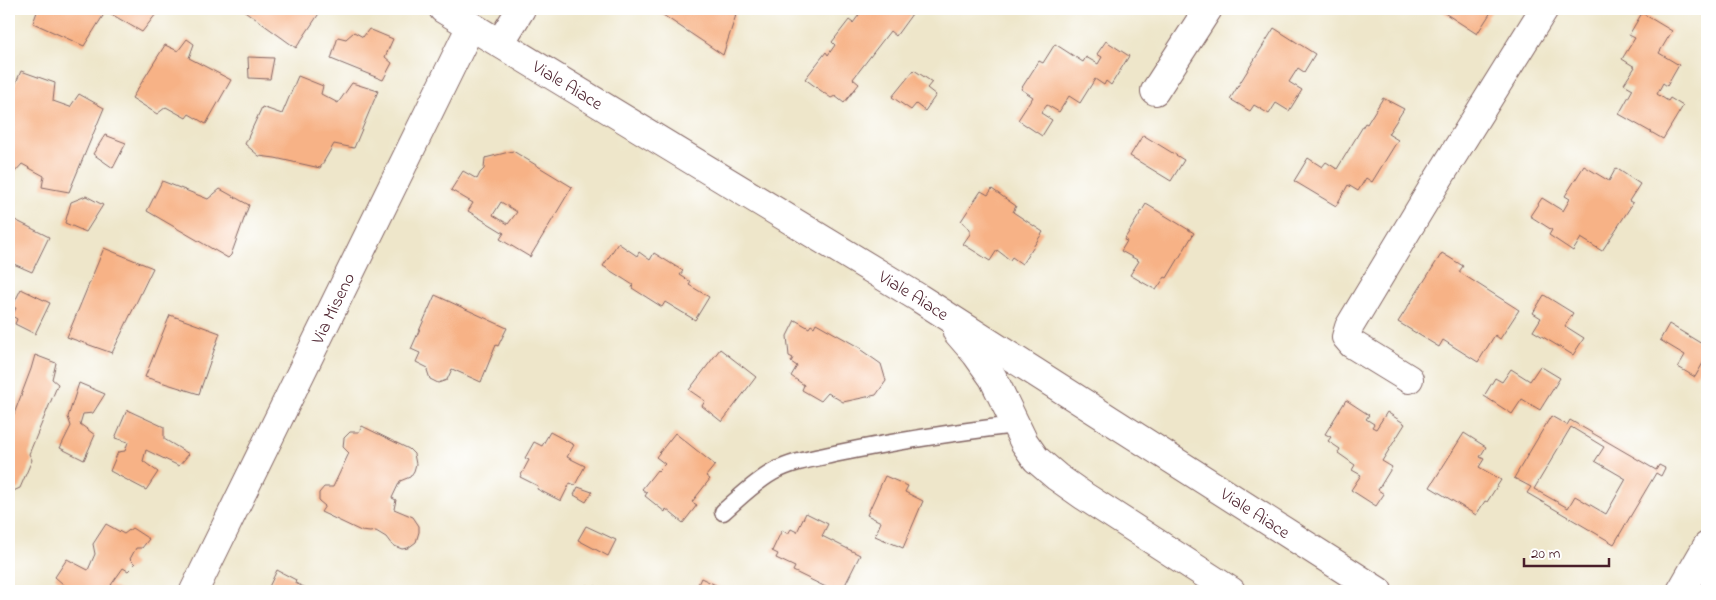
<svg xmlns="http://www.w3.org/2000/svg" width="1716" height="600" font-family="'Indie Flower',sans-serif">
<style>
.building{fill:#f7b286;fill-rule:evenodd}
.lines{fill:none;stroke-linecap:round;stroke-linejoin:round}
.service-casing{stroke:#836563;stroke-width:19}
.minor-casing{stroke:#836563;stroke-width:30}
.service{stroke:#fff;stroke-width:16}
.minor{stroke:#fff;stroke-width:28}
.labels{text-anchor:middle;stroke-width:4;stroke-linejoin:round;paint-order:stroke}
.street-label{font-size:18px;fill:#4a1f2b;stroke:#fff}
</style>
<rect width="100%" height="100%" fill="#fff"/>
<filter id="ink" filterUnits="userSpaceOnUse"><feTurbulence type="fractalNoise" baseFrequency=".02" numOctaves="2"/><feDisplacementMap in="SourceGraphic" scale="10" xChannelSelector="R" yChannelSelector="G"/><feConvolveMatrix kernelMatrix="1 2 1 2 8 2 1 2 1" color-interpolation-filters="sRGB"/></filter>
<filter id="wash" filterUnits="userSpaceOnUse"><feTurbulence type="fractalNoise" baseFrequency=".0096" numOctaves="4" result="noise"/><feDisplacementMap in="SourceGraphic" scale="20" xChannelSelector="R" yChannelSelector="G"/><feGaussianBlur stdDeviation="1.12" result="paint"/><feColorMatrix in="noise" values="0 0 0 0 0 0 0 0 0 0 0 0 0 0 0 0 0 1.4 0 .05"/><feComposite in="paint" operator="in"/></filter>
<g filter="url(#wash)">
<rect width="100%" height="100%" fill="#eee6ca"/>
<g id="blocks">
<path class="building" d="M38,9H153L156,14L142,32L106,11L84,46L33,23Z
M242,9H322L296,48Z
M654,9H728L736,15L723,55Z
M857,9H905L912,14L896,36L890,31L853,79L859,84L844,103L835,96L831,98L805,79L826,52L828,55L835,45L832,42L849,20L853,23L861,12Z
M1446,9H1493L1477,34L1443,12Z
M1642,13L1672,31L1659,53L1679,65L1667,86L1663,83L1657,94L1668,101L1670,98L1683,106L1663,139L1619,114L1633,89L1624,84L1635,67L1622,59L1635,38L1629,35Z
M1274,28L1315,54L1304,72L1298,68L1289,82L1302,90L1289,111L1276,103L1269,114L1254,105L1250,111L1230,99Z
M369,29L393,39L385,57L392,63L383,80L331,59L338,37L346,39L354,32L363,37Z
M187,39L194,44L189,58L231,80L206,124L189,114L186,118L166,107L157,114L132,98L165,45L178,51Z
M1106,41L1129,56L1111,85L1106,81L1104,85L1095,79L1080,103L1069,96L1059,112L1047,105L1041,113L1052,120L1042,136L1018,120L1033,97L1021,89L1039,61L1043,63L1055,44L1083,62L1086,57L1098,64L1102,57L1097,54Z
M248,57L274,58L270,79L249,78Z
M914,70L932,82L927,88L936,95L925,111L916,104L911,110L892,97Z
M21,71L55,83L53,101L70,107L79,94L104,108L69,192L42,187L44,176L22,164L14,173L9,171V99Z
M298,76L323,86L321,94L338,103L352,83L378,91L354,148L334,144L320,168L275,158L259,156L245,144L262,107L282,114Z
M1383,98L1404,109L1388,134L1398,140L1372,182L1366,178L1358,191L1348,185L1336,206L1294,181L1308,158L1322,167L1326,162L1337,169L1365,123L1367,124Z
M105,135L126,143L113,168L93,154Z
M1143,135L1184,160L1171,181L1130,156Z
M513,151L572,187L530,257L500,239L504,233L468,211L473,203L451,190L463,171L477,179L480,173L484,169L485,158ZM501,202L517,212L508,224L493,215Z
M1584,166L1609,181L1616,168L1640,184L1629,201L1633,203L1602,251L1581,238L1573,251L1549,235L1552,230L1530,216L1542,198L1563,211L1570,199L1565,196Z
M162,181L208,199L220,189L249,205L231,255L228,258L147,211Z
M992,189L1016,206L1013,212L1043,232L1022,264L1012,257L1010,260L997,250L990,261L963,244L970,234V229L961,221L981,191L988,195Z
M86,196L103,205L86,232L65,223L71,202Z
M1146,204L1194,233L1167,278L1165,277L1156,290L1130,275L1139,261L1121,251L1127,241L1124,240Z
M9,217L49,237L32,272L9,262Z
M618,243L637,256L639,252L650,260L654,253L683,271L680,275L691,282L689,285L709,297L695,320L665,302L662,307L632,288L633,285L603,266Z
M104,248L153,268L112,353L67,337Z
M1442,253L1463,266L1459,272L1519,310L1500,339L1495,335L1478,362L1443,340L1439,347L1398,322Z
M21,289L50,303L35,334L15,324L17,319L12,316L16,308L12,307Z
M435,295L507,328L498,346L496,345L481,382L452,369L447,380L438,383L430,379L427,370L428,368L416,362L420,353L411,349Z
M1544,295L1573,313L1565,326L1584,338L1573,355L1533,331L1541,318L1533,313Z
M170,315L220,333L199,394L145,377Z
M795,320L809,328L811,325L814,327L816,323L862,349L861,350L881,364L886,381L876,395L843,402L828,393L821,401L802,390L804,385L791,376L797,366L791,362L793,358L789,356L787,336Z
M1669,324L1707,347V356L1695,377L1678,367L1685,355L1660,340Z
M720,349L756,377L722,422L702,406L705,401L689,390Z
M35,355L56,363L52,379L58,384L29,454L32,460L20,488L11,492L9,498V414H14L31,369Z
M1540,366L1560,378L1540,410L1522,399L1512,414L1484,396L1495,378L1502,382L1511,369L1530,381Z
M79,383L105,394L93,413L83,414L80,424L95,435L84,460L60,448L71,426L68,417Z
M1346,400L1369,415L1366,419L1374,424L1372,427L1376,429L1387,412L1405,424L1382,461L1392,467L1378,490L1384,494L1376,506L1351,490L1361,475L1352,470L1355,465L1338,453L1340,449L1328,441L1331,437L1325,434Z
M127,410L164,427V439L189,454L179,466L146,450L143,461L158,472L146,490L110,471L118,452L125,451L128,442L115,438Z
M1551,416L1567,425L1570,420L1656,470L1659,465L1665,468L1661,476L1656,473L1614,544L1527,493L1531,487L1514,478ZM1571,427L1604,447L1595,461L1626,479L1606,514L1575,496L1568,508L1534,489Z
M362,426L409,449L414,454L416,464L414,471L410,477L400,481L392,498L396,500L394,509L413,517L419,526V532L416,542L408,548L402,549L392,545L386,537L376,531L370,532L361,531L321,512L325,506L319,501V493L324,487H333L349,453L343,447L344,438L350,432H359Z
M550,432L574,445L567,457L585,466L575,485L570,483L561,501L537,489L538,486L520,477L529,460L525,458L534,442L542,446Z
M675,433L715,465L706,476L710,479L692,502L697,505L683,523L666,509L665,512L645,496L647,493L642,489L657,470L658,471L665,464L656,457Z
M1464,433L1486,447L1480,457L1484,459L1479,467L1501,480L1487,502L1485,501L1476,515L1430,487Z
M885,476L908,486L905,492L923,501L903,548L875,536L881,522L867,515Z
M578,487L592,492L586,502L574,495Z
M806,513L828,524L822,536L860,555L842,591H834L793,571L795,567L776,558L778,554L772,551L782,530L788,534L791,529L797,532Z
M106,524L124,534L132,528L149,539L142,548H136L130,559L135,564L128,571L123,568L111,585L120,591H71L55,577L67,559L88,570L95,554L93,544Z
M586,526L616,540L608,556L578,540Z
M277,570L296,580L295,583L313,591H267Z
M701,578L728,591H695Z
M586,585L593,589L595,586L607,591H583Z"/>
</g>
</g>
<g filter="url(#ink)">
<use href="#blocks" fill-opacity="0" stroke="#836563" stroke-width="1"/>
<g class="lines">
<defs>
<path id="service" d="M723,512C739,498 755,482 773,472C793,461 817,458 839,453C897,441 956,432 1015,425"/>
<g id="minor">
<path id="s1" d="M443,9L919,298L1378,591"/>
<path d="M500,43L521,9"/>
<path d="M1155,91L1208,9"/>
<path d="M957,332L976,354L993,378L1024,442L1036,459L1057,477L1084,496L1231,591"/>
<path d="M1409,379L1352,344L1346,337L1349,327L1432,189L1544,9"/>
<path id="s2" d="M194,591L471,26"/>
<path d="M1681,591L1707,546"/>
</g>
</defs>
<use href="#service" class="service-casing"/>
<use href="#minor" class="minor-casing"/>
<use href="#service" class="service"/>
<use href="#minor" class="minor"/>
</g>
</g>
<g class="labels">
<g class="street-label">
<text dy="6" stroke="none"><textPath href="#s1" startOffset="146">Viale Aiace</textPath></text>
<text dy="6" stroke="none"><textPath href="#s1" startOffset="551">Viale Aiace</textPath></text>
<text dy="6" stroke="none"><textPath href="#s2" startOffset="315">Via Miseno</textPath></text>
<text dy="6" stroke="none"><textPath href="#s1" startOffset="956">Viale Aiace</textPath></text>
</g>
</g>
<rect width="1716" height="600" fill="none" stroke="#fff" stroke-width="30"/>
<path d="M1524 558v8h85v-8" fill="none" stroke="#4a1f2b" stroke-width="2.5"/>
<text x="1531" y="558" font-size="15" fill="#4a1f2b" stroke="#ffffff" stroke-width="4" paint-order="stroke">20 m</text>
</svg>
